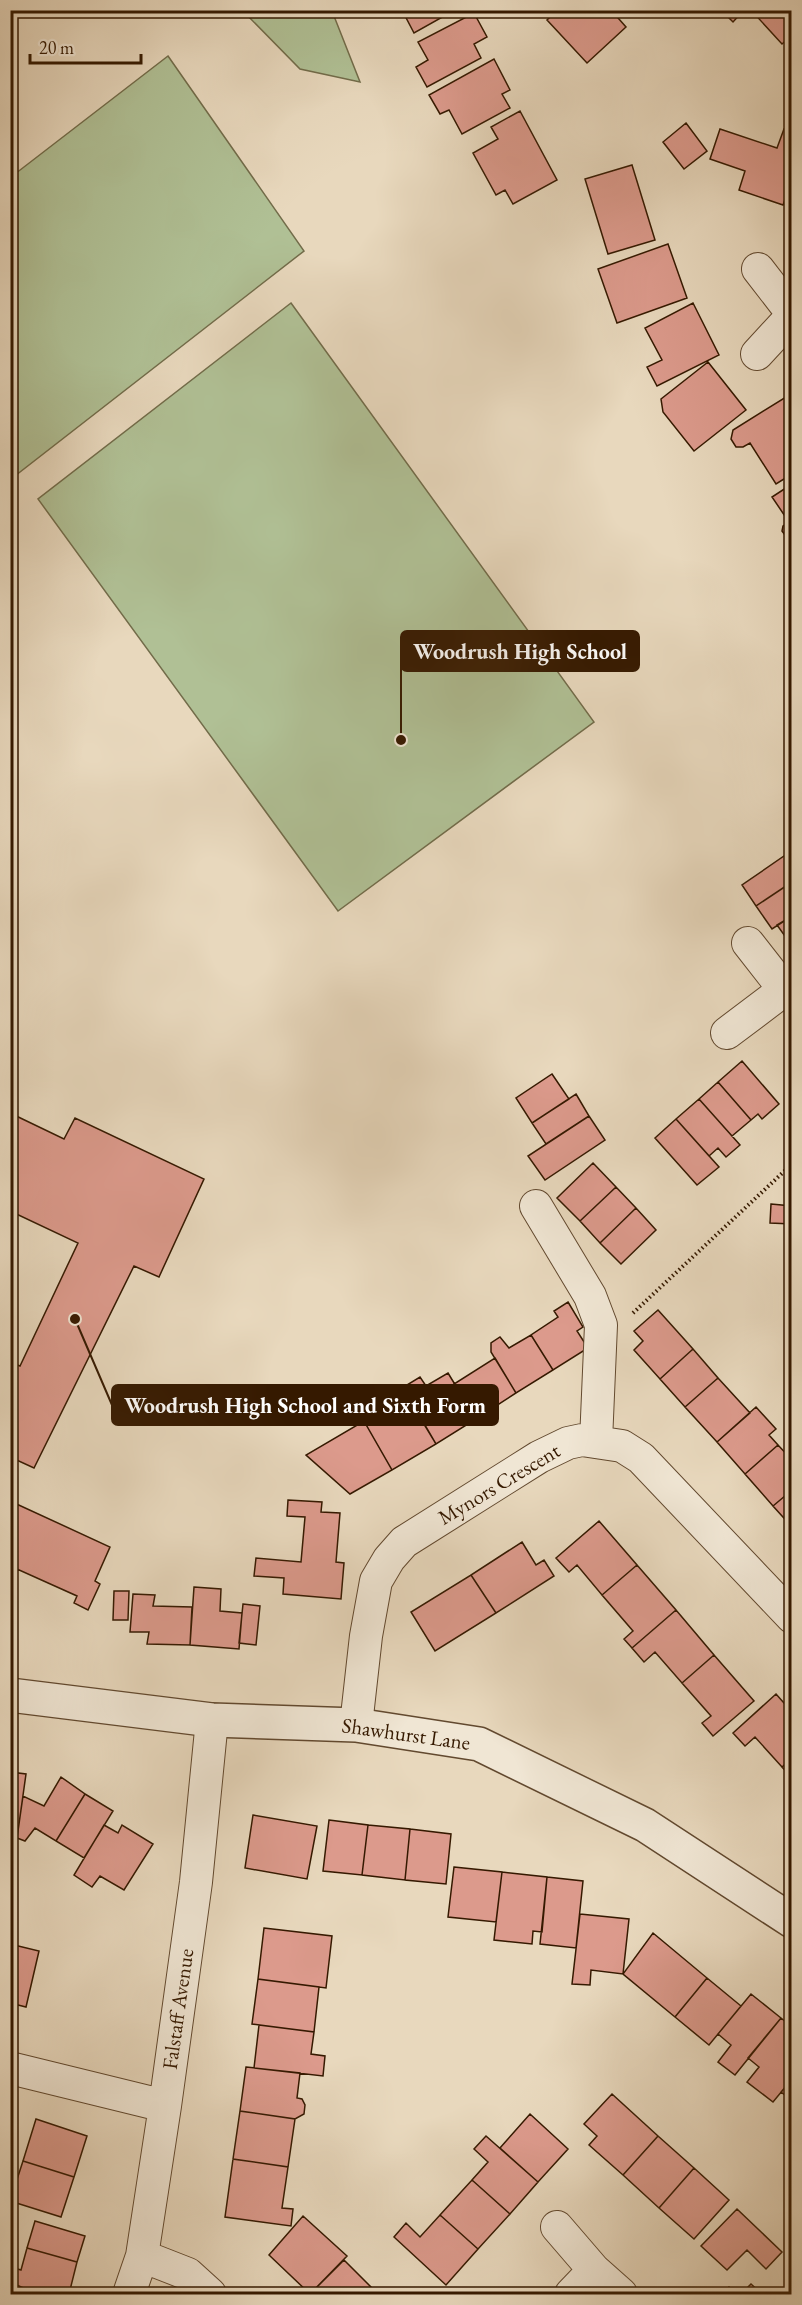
<svg xmlns="http://www.w3.org/2000/svg" width="802" height="2305" font-family="'EB Garamond',serif">
<style>
.green{fill:#b0c095;stroke:#726c4a;stroke-width:1.5}
.building{fill:#dc9a8c;stroke:#351900;stroke-width:1.5}
.lines{fill:none;stroke-linecap:round;stroke-linejoin:round}
.minor-casing{stroke:#62492f;stroke-width:34}
.tertiary-casing{stroke:#62492f;stroke-width:36}
.path{stroke:#351900;stroke-width:4;stroke-dasharray:1.5 3;stroke-linecap:butt}
.minor{stroke:#f0e6d4;stroke-width:32}
.tertiary{stroke:#f0e6d4;stroke-width:33}
.labels{text-anchor:middle;stroke-width:4.5;stroke-linejoin:round;paint-order:stroke}
.street-label{font-size:21px;fill:#351900;stroke:#f0e6d4}
.leader{fill:none;stroke:#351900;stroke-width:2}
.callout-dot{fill:#351900;stroke:#f0e6d4;stroke-width:2}
.callout{fill:#351900;stroke:#351900;stroke-width:2}
.callout-label{font-size:22px;text-anchor:middle;font-weight:bold;fill:#fff}
</style>
<rect width="100%" height="100%" fill="#e8d8bd"/>
<filter id="stains"><feTurbulence type="fractalNoise" baseFrequency=".00333" numOctaves="4"/><feColorMatrix values="0 0 0 0 .2 0 0 0 0 .09 0 0 0 0 .02 0 0 0 .5 -.17"/></filter>
<radialGradient id="worn" r=".72"><stop offset=".6" stop-color="#630" stop-opacity="0"/><stop offset="1" stop-color="#630" stop-opacity=".3"/></radialGradient>
<path class="green" d="M243,11H332L360,82L300,69Z
M168,56L304,251L11,479V177Z
M291,303L594,722L338,911L38,499Z"/>
<path class="building" d="M402,10H455L414,33Z
M557,10H611L626,27L587,63L547,20Z
M721,10H744L733,22Z
M751,10H792V35L782,44Z
M474,13L487,37L474,44L481,58L427,87L416,67L428,60L418,42Z
M494,59L510,90L502,94L510,108L462,134L449,110L440,114L429,95Z
M520,111L557,180L513,204L505,190L496,195L473,153L498,139L491,127Z
M686,123L707,151L684,169L663,142Z
M720,129L777,148L784,129L792,131V180L783,205L739,190L745,171L710,159Z
M632,165L655,240L608,254L585,179Z
M668,244L687,298L617,323L598,269Z
M693,303L719,355L657,386L647,367L662,360L645,328Z
M708,362L746,410L694,451L663,412L661,399Z
M786,397L792,406V474L776,484L750,443L743,447H736L731,439L733,430Z
M792,484V539H788L782,531L783,526L789,522L772,497Z
M784,856L792,867V882L756,906L742,885Z
M792,882V916L772,929L756,906Z
M792,916V946L777,925Z
M742,1061L779,1104L762,1119L758,1114L751,1120L718,1082Z
M552,1074L569,1099L532,1123L516,1098Z
M718,1082L751,1120L732,1136L699,1099Z
M576,1094L589,1116L546,1144L532,1123Z
M699,1099L740,1145L726,1157L718,1148L709,1156L676,1119Z
M10,1113L64,1139L75,1118L204,1179L159,1277L134,1266L34,1468L10,1457V1362L20,1366L78,1243L10,1211Z
M589,1116L605,1140L545,1180L528,1156Z
M676,1119L719,1167L697,1185L655,1138Z
M593,1163L616,1187L580,1221L557,1198Z
M616,1187L636,1208L600,1243L580,1221Z
M771,1204L792,1206V1224L770,1223Z
M636,1208L656,1230L621,1264L600,1243Z
M568,1302L583,1327L577,1331L588,1348L553,1370L531,1335L558,1317L554,1311Z
M658,1310L693,1349L660,1379L634,1350L643,1341L634,1331Z
M531,1335L553,1370L516,1393L491,1352V1343L500,1337L509,1348Z
M693,1349L718,1378L685,1407L660,1379Z
M495,1358L516,1393L476,1419L454,1384Z
M448,1373L476,1419L436,1444L402,1388L420,1377L426,1386Z
M718,1378L750,1413L717,1442L685,1407Z
M408,1396L436,1444L392,1470L364,1421Z
M756,1407L776,1429L769,1435L778,1445L745,1474L717,1442Z
M364,1421L392,1470L350,1494L306,1455Z
M778,1445L792,1460V1490L773,1506L745,1474Z
M792,1490V1527L773,1506Z
M288,1500L322,1502L321,1512L340,1513L336,1562L344,1563L341,1599L283,1594L284,1578L254,1576L256,1558L301,1562L305,1517L287,1516Z
M10,1501L110,1547L95,1581L100,1584L88,1610L74,1603L77,1596L17,1569L10,1585Z
M599,1521L637,1565L602,1595L577,1565L569,1572L556,1558Z
M522,1542L536,1565L544,1560L554,1576L496,1613L471,1575Z
M637,1565L676,1610L632,1648L624,1639L633,1631L602,1595Z
M471,1575L496,1613L435,1651L411,1612Z
M194,1587L221,1589L220,1611L242,1613L239,1649L190,1645Z
M114,1591H129L128,1620H113Z
M133,1594L155,1595L153,1606L192,1607L190,1645L147,1644L149,1632H130Z
M243,1604L260,1606L256,1645L239,1643Z
M676,1610L714,1655L682,1683L655,1652L644,1662L632,1648Z
M714,1655L754,1701L713,1736L702,1723L711,1716L682,1683Z
M776,1694L792,1712V1758L782,1767L755,1737L745,1746L733,1733Z
M792,1758V1778L782,1767Z
M10,1772L26,1774L17,1838L10,1837Z
M61,1777L85,1794L56,1841L35,1828L25,1841L17,1838L23,1796L44,1806Z
M85,1794L113,1811L84,1858L56,1841Z
M253,1815L317,1826L307,1879L245,1868Z
M329,1820L368,1825L362,1875L323,1871Z
M104,1825L118,1833L122,1825L153,1844L124,1890L100,1876L92,1887L74,1875Z
M368,1825L410,1829L405,1880L362,1875Z
M410,1829L451,1834L446,1884L405,1880Z
M454,1867L502,1872L496,1922L448,1917Z
M502,1872L547,1877L542,1932L533,1931L532,1944L494,1940Z
M547,1877L583,1881L576,1948L540,1944Z
M580,1914L629,1919L623,1974L591,1970L590,1985L572,1984Z
M264,1928L332,1936L326,1988L258,1979Z
M653,1933L707,1978L675,2017L623,1974Z
M10,1944L39,1951L26,2007L10,2003Z
M707,1978L741,2006L709,2045L675,2017Z
M258,1979L319,1987L314,2032L252,2024Z
M751,1994L781,2018L735,2075L718,2062L731,2045L718,2034Z
M781,2018L792,2027V2079L773,2102L747,2082L759,2067L748,2058Z
M259,2025L314,2032L311,2054L325,2056L323,2076L254,2068Z
M246,2067L300,2073L297,2098L302,2099L305,2105L304,2114L295,2119L240,2111Z
M792,2079V2100L781,2092Z
M612,2094L658,2136L623,2175L589,2145L597,2136L584,2124Z
M240,2111L295,2119L288,2167L233,2159Z
M530,2114L568,2149L538,2182L500,2148Z
M36,2119L87,2136L74,2177L23,2161Z
M486,2136L538,2182L510,2214L472,2180L488,2162L474,2149Z
M658,2136L694,2168L659,2208L623,2175Z
M233,2159L288,2167L282,2208L293,2209L291,2226L225,2217Z
M23,2161L74,2177L61,2217L10,2201Z
M694,2168L729,2200L694,2239L659,2208Z
M472,2180L510,2214L478,2249L440,2215Z
M737,2209L782,2252L766,2269L747,2250L727,2270L701,2246Z
M440,2215L478,2249L446,2285L394,2237L406,2223L420,2237Z
M303,2216L347,2256L310,2294L269,2255Z
M35,2221L85,2236L77,2262L27,2248Z
M27,2248L77,2262L69,2294H37L10,2282L11,2267L21,2270Z
M344,2260L374,2290L370,2294H310Z
M10,2282L37,2294H10Z
M751,2284L762,2294H741Z
M729,2287L737,2294H722Z"/>
<g class="lines">
<defs>
<path id="minor" d="M758,269L792,313
M757,354L792,316
M748,943L784,989
M727,1033L792,984
M536,1206L590,1296L601,1325L596,1441
M356,1725L366,1636L376,1581L389,1559L404,1542L539,1457L568,1443L582,1440L622,1446L641,1458L792,1617
M10,2068L165,2106
M557,2227L594,2270L621,2294
M142,2256L188,2274L210,2294
M129,2294L142,2256L165,2106L196,1882L212,1720
M571,2294L594,2270"/>
<path id="tertiary" d="M10,1695L212,1720L356,1725L479,1744L645,1825L792,1921"/>
</defs>
<use href="#minor" class="minor-casing"/>
<use href="#tertiary" class="tertiary-casing"/>
<path class="path" d="M633,1313L792,1164"/>
<use href="#minor" class="minor"/>
<use href="#tertiary" class="tertiary"/>
</g>
<g class="labels">
<g class="street-label">
<text transform="translate(499 1484) rotate(-31)" y="7">Mynors Crescent</text>
<text transform="translate(406 1734) rotate(8)" y="7">Shawhurst Lane</text>
<text transform="translate(178 2009) rotate(-82)" y="7">Falstaff Avenue</text>
</g>
</g>
<path class="leader" d="M401 740L401 651M75 1319L112 1405"/>
<g class="callout-dot">
<circle cx="401" cy="740" r="6"/>
<circle cx="75" cy="1319" r="6"/>
</g>
<g class="callout">
<rect x="401" y="631" width="238" height="40" rx="6"/>
<rect x="112" y="1385" width="386" height="40" rx="6"/>
</g>
<g class="callout-label">
<text x="520" y="659">Woodrush High School</text>
<text x="305" y="1413">Woodrush High School and Sixth Form</text>
</g>
<rect width="802" height="2305" fill="none" stroke="#e8d8bd" stroke-width="36"/>
<rect x="12" y="12" width="778" height="2281" fill="none" stroke="#351900" stroke-width="3"/>
<rect x="18" y="18" width="766" height="2269" fill="none" stroke="#351900" stroke-width="1.5"/>
<path d="M30 54v9h111v-9" fill="none" stroke="#351900" stroke-width="3"/>
<text x="39" y="54" font-size="18" fill="#351900" stroke="#f0e6d4" stroke-width="4.5" paint-order="stroke">20 m</text>
<rect width="100%" height="100%" filter="url(#stains)"/>
<rect width="100%" height="100%" fill="url(#worn)"/>
</svg>
